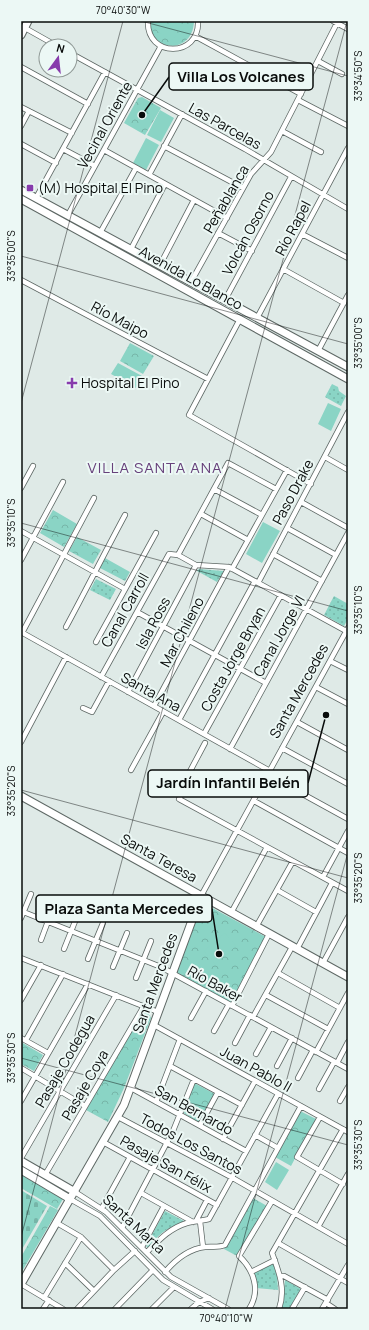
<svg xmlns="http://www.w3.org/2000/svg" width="369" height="1330" font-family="Manrope,sans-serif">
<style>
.grass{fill:url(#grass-dots)}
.forest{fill:url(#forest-crowns)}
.cemetery{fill:url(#cemetery-stones)}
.garden{fill:#8ad4c5}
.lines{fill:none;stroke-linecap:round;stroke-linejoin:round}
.street-casing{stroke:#5e6865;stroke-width:6}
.secondary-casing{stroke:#5e6865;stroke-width:9}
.primary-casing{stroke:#5e6865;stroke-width:9}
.street{stroke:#fff;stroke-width:4.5}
.secondary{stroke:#fff;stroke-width:7}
.primary{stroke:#fff;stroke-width:7}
.ticks{fill:none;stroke:#090c0b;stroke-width:1;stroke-opacity:0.45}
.poi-dot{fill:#873bac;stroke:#ecf8f5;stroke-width:1.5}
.labels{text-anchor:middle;stroke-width:4;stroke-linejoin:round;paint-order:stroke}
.street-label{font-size:14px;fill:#090c0b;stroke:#ecf8f5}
.poi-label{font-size:14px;fill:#090c0b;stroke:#ecf8f5;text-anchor:start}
.neighbourhood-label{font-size:15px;letter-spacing:1px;fill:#67417b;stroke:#ecf8f5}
.leader{fill:none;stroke:#090c0b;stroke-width:1.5}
.callout-dot{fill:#090c0b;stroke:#ecf8f5;stroke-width:1.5}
.callout{fill:#ecf8f5;stroke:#090c0b;stroke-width:1.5}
.callout-label{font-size:15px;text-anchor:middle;font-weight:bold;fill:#090c0b}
.neatline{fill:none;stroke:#090c0b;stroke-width:1.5}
.ticks-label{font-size:10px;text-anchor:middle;fill:#090c0b}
</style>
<defs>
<pattern id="grass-dots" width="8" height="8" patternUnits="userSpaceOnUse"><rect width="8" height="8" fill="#8ad4c5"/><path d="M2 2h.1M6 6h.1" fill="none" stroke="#76b5a8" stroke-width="1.8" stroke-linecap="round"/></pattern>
<pattern id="forest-crowns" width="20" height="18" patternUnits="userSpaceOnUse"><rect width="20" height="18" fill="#8ad4c5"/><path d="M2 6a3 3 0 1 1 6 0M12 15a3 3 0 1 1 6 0" fill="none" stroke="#76b5a8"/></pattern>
<pattern id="cemetery-stones" width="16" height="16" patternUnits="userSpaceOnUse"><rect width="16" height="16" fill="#8ad4c5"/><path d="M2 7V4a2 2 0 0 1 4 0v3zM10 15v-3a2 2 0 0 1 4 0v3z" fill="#76b5a8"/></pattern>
</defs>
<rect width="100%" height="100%" fill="#dfeae7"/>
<path class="grass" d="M332,384L338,387L339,391L346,396L341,406L325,397Z
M199,569L224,571L217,582L197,571Z
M96,579L116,589L110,600L90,590Z
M334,596L348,604V619L344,626L324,615Z
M165,1211L186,1222C167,1227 160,1233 148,1248L146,1246Z
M273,1263L277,1276L278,1290L256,1288L254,1272Z
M285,1280L301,1289L289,1309H282Z"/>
<path class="forest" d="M151,21H194C193,57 146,51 151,21Z
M142,97L161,108L145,135L124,123L138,98Z
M130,343L154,356L143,374L120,361Z
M53,510L77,524L64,547L40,533Z
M77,537L101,550L93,564L69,551Z
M105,558L130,572L125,581L100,568Z
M203,903L266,937L230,1004L174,971Z
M142,1011L149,1014L151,1018L124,1088L108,1122L86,1110Z
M21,1042L43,1055L34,1071L21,1064Z
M194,1083L215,1094L199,1123L184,1113Z
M300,1111L316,1119L291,1166L275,1157Z
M21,1174L63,1199L57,1209L21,1188Z
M253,1198L267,1206L237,1256L224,1249Z
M50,1206L58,1210L21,1273V1257Z"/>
<path class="cemetery" d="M21,1190L47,1206L21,1251Z"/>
<path class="garden" d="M162,21L179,29L173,40L157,31Z
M160,110L174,118L161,142L147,135Z
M146,138L159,145L146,170L133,163Z
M118,363L142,376L136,388L111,374Z
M328,403L341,409L331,431L318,424Z
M263,522L280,531L262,563L246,554Z
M225,933L236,946L215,964L204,951Z
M276,1162L289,1170L277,1190L265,1182Z"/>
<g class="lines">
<defs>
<path id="street" d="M148,21C146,58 200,58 198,21
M333,21L348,29
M25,28L57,46
M195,36L301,94
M70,53L245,149L348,209
M318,61L342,74
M21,67L88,104
M298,100L348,126
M21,107L72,133
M21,126L29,111
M282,131L321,152
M21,144L56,163
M164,146L243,188
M63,149L95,166
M104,150L227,218
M149,175L182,114
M36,198L105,72
M68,215L161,46
M100,233L136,168
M218,233L252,251
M302,234L348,258
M131,249L165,184
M160,265L194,200
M283,269L344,303
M21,280L208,379
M191,282L251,174L271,152L337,23
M225,300L291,177
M257,318L348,148
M240,319L189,415L311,484
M318,351L348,295
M325,457L348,470
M21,488L33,466
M214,489L262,515
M301,502L348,528
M201,514L248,540
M287,528L336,555
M21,531L125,589
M273,554L322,581
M178,555L228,463L276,489
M21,560L63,482
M232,569L287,470
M258,583L348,412
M137,612L266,683
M66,627C86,590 105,552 125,515
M21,632L270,771
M22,633L94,498
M96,642L156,533
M330,661L348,670
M101,677L169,554L178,555L196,565L229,567L348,632
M316,687L348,704
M128,692L196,565
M154,706L229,567
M83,708L92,712L109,681
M179,720L255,581
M297,722L348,750
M204,734L281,595
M21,742L66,657
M205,743L188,775V783L179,799L348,891
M282,748L348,784
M230,749L348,533
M131,770L163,712
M268,775L348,819
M254,801L348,853
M323,877L348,831
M277,890L316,912
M201,896L348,628
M21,911L161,967L348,1069
M231,913L267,847
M21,918L31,894
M256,927L293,861
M41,940L54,905
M64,949L78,914
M297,949L332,883
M21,958L158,1012
M88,959L103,923
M323,963L348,917
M113,967L127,933
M278,973L340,1008
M136,978L151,941
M266,995L328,1029
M21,1000L41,965
M232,1006L269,934
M253,1017L292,947
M191,1018L206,991
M154,1025L348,1132
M214,1031L229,1004
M21,1038L48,1053
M26,1040L63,974
M235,1043L250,1015
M316,1052L348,993
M256,1054L271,1027
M337,1063L348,1042
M170,1066L242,1105
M277,1066L292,1038
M21,1068L85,1106
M298,1078L313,1050
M131,1088L246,1151
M319,1089L334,1062
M21,1101L88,984
M340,1101L348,1087
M156,1102L180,1039
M118,1117L231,1177L348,1244
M320,1117L297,1157L343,1184
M200,1125L218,1092
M255,1135L278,1148
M223,1139L255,1081
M103,1142L217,1205
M21,1158L116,995
M45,1175L144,1006
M75,1192L106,1212L171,1277L228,1309
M141,1193L193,1222
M70,1199L100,1216L163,1280L212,1309
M102,1208L130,1157
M196,1221L207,1200
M200,1221L203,1247
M57,1223L81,1237L114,1270
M318,1227L348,1174
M122,1228L173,1131L194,1079
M278,1243L348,1283
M142,1247L164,1206
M147,1252C159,1240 170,1228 187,1223C194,1221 202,1221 209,1219L278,1094
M65,1263L94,1291
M165,1272C176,1259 188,1249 205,1247C212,1246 218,1248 225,1245L301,1106
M251,1272L275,1260
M281,1276H284L328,1300
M21,1284L63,1309
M44,1298L81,1237
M326,1303L335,1309
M43,1309L49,1300
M77,1309L114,1270L135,1251
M115,1309L153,1270
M152,1309L174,1287
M191,1309L199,1302L209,1298
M249,1309C261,1291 254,1270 239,1256L272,1201
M279,1309C286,1289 279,1272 272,1253L343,1129
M292,1309L305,1287
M322,1309L348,1265"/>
<path id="secondary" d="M21,796L348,977
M21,1161L75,1192
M21,1170L70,1199
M21,1284L124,1105L201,896"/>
<path id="primary" d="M21,35L28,21
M21,190L348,367
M21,199L348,379"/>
</defs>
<use href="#street" class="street-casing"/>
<use href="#secondary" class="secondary-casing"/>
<use href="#primary" class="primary-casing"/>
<use href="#street" class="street"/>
<use href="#secondary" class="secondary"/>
<use href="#primary" class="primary"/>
</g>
<path class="ticks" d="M141,21L348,76M21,256L348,344M21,403L123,21M21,523L348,611M21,790L348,878M21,1058L348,1145M21,1237L347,21M225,1309L348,852"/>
<g class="poi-dot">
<rect x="26" y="184" width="8" height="8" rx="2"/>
<path d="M70 377h4v4h4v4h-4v4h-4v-4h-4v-4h4z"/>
</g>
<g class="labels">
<g class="street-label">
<text transform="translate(105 125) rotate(-61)" y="5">Vecinal Oriente</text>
<text transform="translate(225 126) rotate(29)" y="5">Las Parcelas</text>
<text transform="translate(226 199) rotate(-60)" y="5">Peñablanca</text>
<text transform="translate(293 228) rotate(-62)" y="5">Río Rapel</text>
<text transform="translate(248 233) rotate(-62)" y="5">Volcán Osorno</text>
<text transform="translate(191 278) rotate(29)" y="5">Avenida Lo Blanco</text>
<text transform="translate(120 320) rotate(28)" y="5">Río Maipo</text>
<text transform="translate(293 492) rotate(-62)" y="5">Paso Drake</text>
<text transform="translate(125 610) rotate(-61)" y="5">Canal Carroll</text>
<text transform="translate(153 623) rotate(-62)" y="5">Isla Ross</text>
<text transform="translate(182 632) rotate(-62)" y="5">Mar Chileno</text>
<text transform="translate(279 636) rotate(-61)" y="5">Canal Jorge VI</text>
<text transform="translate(233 659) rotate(-61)" y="5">Costa Jorge Bryan</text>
<text transform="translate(299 691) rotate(-61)" y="5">Santa Mercedes</text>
<text transform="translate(151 692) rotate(29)" y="5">Santa Ana</text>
<text transform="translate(159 858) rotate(29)" y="5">Santa Teresa</text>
<text transform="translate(155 983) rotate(-70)" y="5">Santa Mercedes</text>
<text transform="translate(215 984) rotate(29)" y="5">Río Baker</text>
<text transform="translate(65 1061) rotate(-60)" y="5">Pasaje Codegua</text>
<text transform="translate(256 1069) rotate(29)" y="5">Juan Pablo II</text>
<text transform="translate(85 1085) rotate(-60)" y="5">Pasaje Coya</text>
<text transform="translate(194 1110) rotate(29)" y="5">San Bernardo</text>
<text transform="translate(191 1144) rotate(28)" y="5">Todos Los Santos</text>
<text transform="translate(166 1164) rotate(29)" y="5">Pasaje San Félix</text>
<text transform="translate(134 1224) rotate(43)" y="5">Santa Marta</text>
</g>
<g class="poi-label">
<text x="38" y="193">(M) Hospital El Pino</text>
<text x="81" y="388">Hospital El Pino</text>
</g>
<g class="neighbourhood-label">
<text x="155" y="473">VILLA SANTA ANA</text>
</g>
</g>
<path class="leader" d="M142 115L169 77M326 715L308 783M219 954L212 909"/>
<g class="callout-dot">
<circle cx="142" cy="115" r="4"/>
<circle cx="326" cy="715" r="4"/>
<circle cx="219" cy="954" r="4"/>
</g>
<g class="callout">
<rect x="169" y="63" width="144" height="27" rx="4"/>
<rect x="148" y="770" width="160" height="27" rx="4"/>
<rect x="36" y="895" width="176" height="27" rx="4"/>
</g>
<g class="callout-label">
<text x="241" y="82">Villa Los Volcanes</text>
<text x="228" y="788">Jardín Infantil Belén</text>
<text x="124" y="914">Plaza Santa Mercedes</text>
</g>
<rect width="369" height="1330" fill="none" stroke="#ecf8f5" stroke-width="44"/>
<g transform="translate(58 58) rotate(15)"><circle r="19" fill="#ecf8f5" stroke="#919a97"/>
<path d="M0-3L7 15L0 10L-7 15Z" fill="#873bac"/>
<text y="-6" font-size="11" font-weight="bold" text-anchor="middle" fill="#090c0b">N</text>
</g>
<rect x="22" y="22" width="325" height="1286" class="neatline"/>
<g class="ticks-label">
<text x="123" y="14">70°40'30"W</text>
<text transform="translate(358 76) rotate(-90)" y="4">33°34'50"S</text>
<text transform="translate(11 256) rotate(-90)" y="4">33°35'00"S</text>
<text transform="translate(358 343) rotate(-90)" y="4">33°35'00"S</text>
<text transform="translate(11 523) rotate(-90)" y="4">33°35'10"S</text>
<text transform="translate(358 610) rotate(-90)" y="4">33°35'10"S</text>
<text transform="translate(11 791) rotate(-90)" y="4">33°35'20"S</text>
<text transform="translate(358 878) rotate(-90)" y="4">33°35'20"S</text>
<text transform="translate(11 1058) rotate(-90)" y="4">33°35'30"S</text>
<text transform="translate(358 1145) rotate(-90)" y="4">33°35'30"S</text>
<text x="226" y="1322">70°40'10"W</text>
</g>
</svg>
